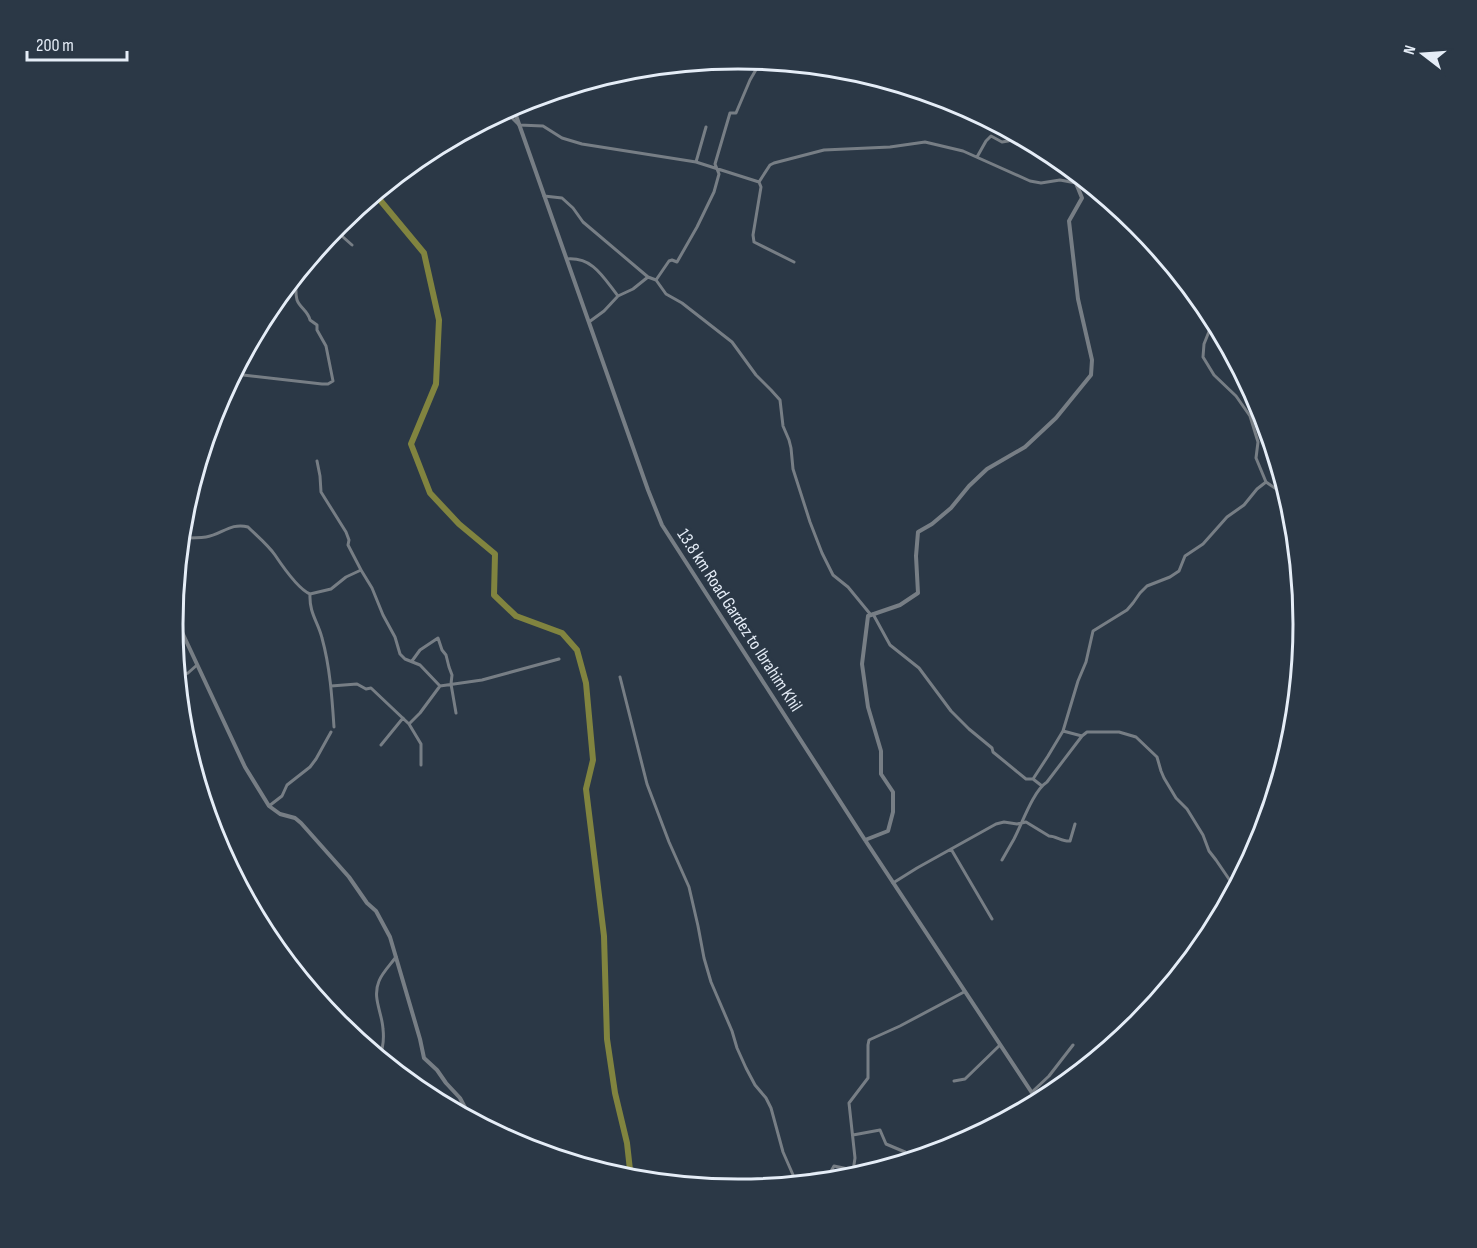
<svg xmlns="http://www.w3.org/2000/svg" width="1477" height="1248" font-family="'Sofia Sans Condensed',sans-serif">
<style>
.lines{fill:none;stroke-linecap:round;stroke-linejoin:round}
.river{stroke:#81843f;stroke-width:6}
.minor{stroke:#777e85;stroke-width:3}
.tertiary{stroke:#777e85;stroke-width:4}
.labels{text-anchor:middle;stroke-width:6;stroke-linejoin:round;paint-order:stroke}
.street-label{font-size:18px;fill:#e5edf7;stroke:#2b3846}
.rim{fill:none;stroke:#e5edf7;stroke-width:3}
</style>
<rect width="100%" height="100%" fill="#2b3846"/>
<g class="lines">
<path class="river" d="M375,194L424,253L439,320L436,384L411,444L430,493L459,524L495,554L494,595L516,616L562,633L577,650L586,683L593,760L586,789L604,936L607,1039L615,1093L627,1143L631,1179"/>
<path class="minor" d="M505,111L519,125L543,126L562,138L582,144L696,162L759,182L761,187L753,235L754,242L794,262
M977,157L986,141L991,136L1002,142L1008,141L1013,139H1021L1029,141
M696,162L706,127
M759,182L770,165L774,163L824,150L890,147L925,142L963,151L1030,181L1041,183L1060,180L1076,183
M1077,186H1091
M544,196L562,198L573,208L583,222L648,277L656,280L666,294L682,303L732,342L756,375L771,390L780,400L783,426L789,440L791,448L793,469L810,522L822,553L833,575L848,587L871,615
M336,227L343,237L352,245
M567,259C593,257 603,277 618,296
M656,280L669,261L672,260L677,262L697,227L714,192L719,174L715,164L730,113H736L750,80L761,61
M1214,319L1204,344L1203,357L1214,375L1236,396L1250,416L1258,442L1256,458L1266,482L1288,497
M589,322L604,311L618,296L633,289L648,277
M234,374L322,384H328L333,381L326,346L317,330V325L310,320C308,311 300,308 297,300C295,292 296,282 297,275
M317,461L320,476L321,492L346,532L349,540L348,545L361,570L372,588L383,615L395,637L400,654L405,659L420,665L440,686L482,680L559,659
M182,538C190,538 198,538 206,537C221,535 231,522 248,527C257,536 268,545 275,555C283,567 298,589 310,594C309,613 318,622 322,638C330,667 332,697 334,727
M310,594L331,589L346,577L361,570
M873,614L890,645L919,668L951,711L969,729L992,748L993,752L1026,779H1033L1042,786
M412,661L420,650L438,638L442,650L446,655L449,667L452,675L451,684L456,713
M178,676L188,673L197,665
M620,677L647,784L669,842L689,887L698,926L704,958L711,982L732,1031L737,1048L746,1068L755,1085L766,1098L771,1108L783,1152L797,1184
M331,686L357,684L366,689L371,688L409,724L421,744V765
M409,724L420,713L440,686
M1063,731L1082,736L1087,732H1119L1136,737L1157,757L1161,771L1164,778L1176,798L1187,809L1203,835L1209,851L1216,860L1231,882L1232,894
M381,745L403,718
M1033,779L1048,756L1063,731L1078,681L1086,662L1093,631L1127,610L1133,603L1140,593L1147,586L1170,577L1179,571L1185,556L1203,544L1227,517L1244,505L1257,489L1266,482
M269,806L282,796L287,785L310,767L316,759L331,732
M951,849L992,919
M1002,860C1006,853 1010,846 1014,839C1022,824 1033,791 1047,782L1082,736
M893,883L917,868L996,824L1004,822L1017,824L1026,822L1049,836C1056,836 1063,842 1070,841L1075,824
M379,1057C383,1049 384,1038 383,1029C382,1012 372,998 379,981C382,973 390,965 396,957
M954,1081L965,1079L1000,1045
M1032,1092L1049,1076L1073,1045
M853,1135L880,1130L886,1144L905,1152L909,1161
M794,1178L817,1173H830L834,1166L853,1170
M852,1178L855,1158L849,1103L868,1078V1045L869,1040L900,1026L964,992"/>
<path class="tertiary" d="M513,107L648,490L662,525L865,840L1038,1102
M174,615L245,767L269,806L280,814L295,818L301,823L349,877L367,903L376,911L390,937L420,1039L424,1058L437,1070L446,1083L460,1098L471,1119
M865,840L888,831L893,812V792L881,774V751L868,707L862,664L868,616L900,605L918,593L916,556L918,532L932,524L951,508L969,486L987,469L1025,447L1056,418L1091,375L1092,360L1078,299L1069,221L1082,198L1076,183L1079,175"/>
</g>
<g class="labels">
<g class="street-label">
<text transform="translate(740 620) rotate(57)" y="6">13.8 km Road Gardez to Ibrahim Khil</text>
</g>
</g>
<path d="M0 0H1477V1248H0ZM183 624a555 555 0 1 1 1110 0a555 555 0 1 1-1110 0Z" fill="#2b3846" fill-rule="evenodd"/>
<path class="rim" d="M183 624a555 555 0 1 1 1110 0a555 555 0 1 1-1110 0Z"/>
<g transform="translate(1423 54) rotate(287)" stroke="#2b3846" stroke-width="4.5" paint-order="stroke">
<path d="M0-4.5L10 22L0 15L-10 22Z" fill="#e5edf7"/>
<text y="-9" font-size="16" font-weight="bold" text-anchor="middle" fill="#e5edf7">N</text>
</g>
<path d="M27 51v9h100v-9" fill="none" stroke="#e5edf7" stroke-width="3"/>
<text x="36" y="51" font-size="18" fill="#e5edf7" stroke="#2b3846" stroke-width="4.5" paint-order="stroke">200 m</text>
</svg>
